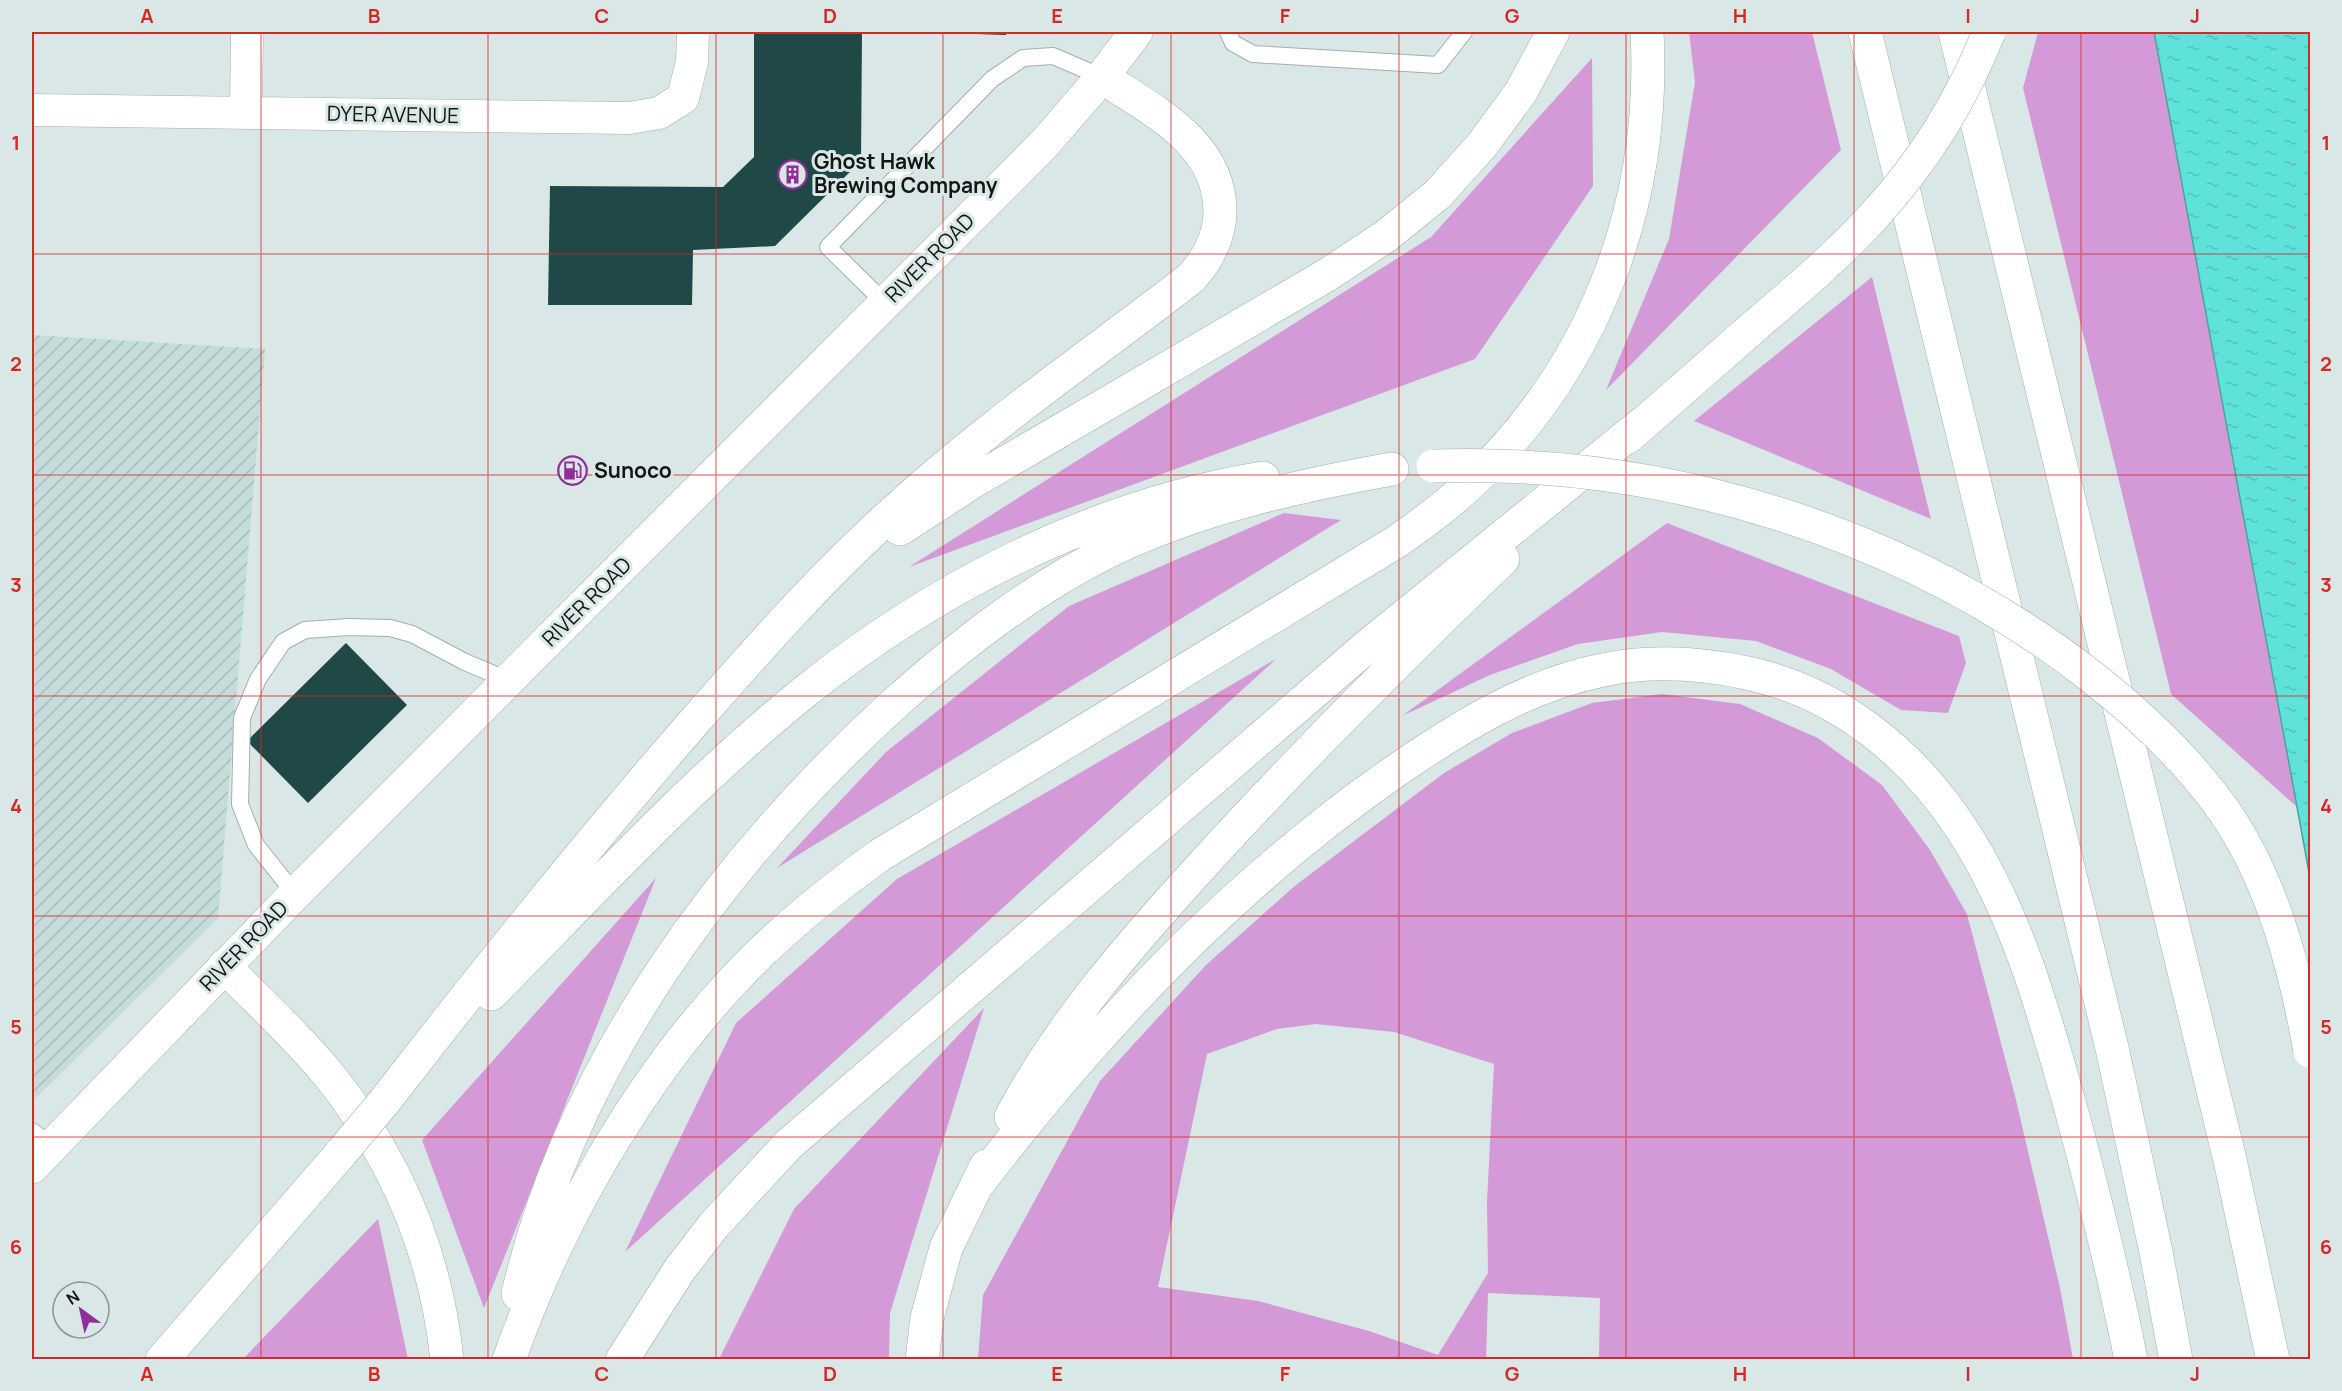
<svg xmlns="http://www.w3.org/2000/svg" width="2342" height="1391" font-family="Manrope,sans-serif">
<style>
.industrial{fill:url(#industrial-furrows)}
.green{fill:#d39ad7;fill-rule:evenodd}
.water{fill:url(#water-ripples);stroke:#48a59e;stroke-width:1.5}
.building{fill:#204846}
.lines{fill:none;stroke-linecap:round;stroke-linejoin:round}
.service-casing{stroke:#a2afae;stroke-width:18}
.minor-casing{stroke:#a2afae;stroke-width:33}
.tertiary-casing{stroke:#a2afae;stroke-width:34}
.motorway-casing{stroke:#a2afae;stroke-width:34}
.service{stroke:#fff;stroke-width:16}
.minor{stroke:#fff;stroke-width:32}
.tertiary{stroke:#fff;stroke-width:33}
.motorway{stroke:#fff;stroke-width:33}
.motorway-bridge-casing{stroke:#a2afae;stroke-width:34;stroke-linecap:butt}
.motorway-bridge{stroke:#fff;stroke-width:33}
.grid{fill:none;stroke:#d62828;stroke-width:1.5;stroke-opacity:0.55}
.labels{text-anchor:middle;stroke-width:6;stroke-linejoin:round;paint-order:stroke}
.street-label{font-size:21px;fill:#121716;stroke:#d9e8e6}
.poi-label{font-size:21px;font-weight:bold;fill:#121716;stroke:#d9e8e6;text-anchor:start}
.neatline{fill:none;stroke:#d62828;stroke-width:2}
.grid-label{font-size:20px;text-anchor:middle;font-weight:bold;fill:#d62828}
</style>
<defs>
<pattern id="industrial-furrows" width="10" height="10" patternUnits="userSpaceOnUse" patternTransform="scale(1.5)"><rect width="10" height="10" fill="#c5ddda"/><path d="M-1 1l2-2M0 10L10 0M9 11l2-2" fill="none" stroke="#a8bdba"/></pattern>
<pattern id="water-ripples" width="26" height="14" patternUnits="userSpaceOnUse" patternTransform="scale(1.5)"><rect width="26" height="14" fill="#5fe2d9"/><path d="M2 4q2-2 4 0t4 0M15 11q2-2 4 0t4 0" fill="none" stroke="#52c1ba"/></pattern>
</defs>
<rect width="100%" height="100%" fill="#d9e8e6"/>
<path class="industrial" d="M32,335L265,349L218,918L32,1102Z"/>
<path class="green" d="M1689,32H1812L1841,150L1606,390L1669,239L1695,82Z
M2038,32H2154L2297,807L2171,694L2023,88Z
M1592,58L1593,186L1475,359L909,567L1431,237Z
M1872,277L1931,519L1694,421Z
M1284,513L1341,520L777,868L886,752L1069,606Z
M1667,523L1959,636L1966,663L1948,713L1901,710L1831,669L1756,641L1662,632L1578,644L1490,675L1402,716Z
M1276,659L625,1252L736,1023L897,879Z
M1662,694L1740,704L1818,738L1882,785L1930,850L1967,914L2016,1100L2060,1288L2073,1359H1599L1600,1298L1488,1293L1486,1359H978L983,1295L1100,1081L1206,965L1296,885L1444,773L1512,733L1592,703ZM1316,1024L1394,1032L1494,1064L1487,1202L1488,1273L1438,1355L1369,1331L1258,1301L1158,1287L1207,1054L1277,1029Z
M656,878L484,1308L422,1140Z
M984,1008L890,1313L889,1359H719L794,1209Z
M378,1219L408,1359H243Z"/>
<path class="water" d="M2154,32H2310V878L2297,807Z"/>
<path class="building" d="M754,32H862L861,161L775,246L693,250L692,305H548L550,186L723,187L754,157Z
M946,32H1006V35L946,33Z
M346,643L407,705L308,803L247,741Z"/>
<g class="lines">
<defs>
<path id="service" d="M1228,32L1233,43L1253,54L1438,65L1464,32
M885,303L828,247L992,79L1023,58L1053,56L1102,77
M295,894L256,845L240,804L242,718L258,679L283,642L305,630L349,627L390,628L412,634L465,662L508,680
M32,1131L53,1146"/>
<path id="minor" d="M32,110L629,118L659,113L683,98L692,62L693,32
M246,113L247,32"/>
<path id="tertiary" d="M32,1167L295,894L1045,143L1102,77L1136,32"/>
<path id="motorway" d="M1865,32L2112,1048L2156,1252L2176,1360
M1955,32L2230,1160L2273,1360
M1628,437L1757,324
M900,529L974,481L1327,275L1386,236L1438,194L1482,145L1521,92L1553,32
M224,966C259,1002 297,1036 328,1074C396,1158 436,1253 447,1360
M491,994C592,892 690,785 802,694C935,587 1095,505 1263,478
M384,1102C484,973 586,846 693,723C758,649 824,574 898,508C990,424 1093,354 1191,278C1208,259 1219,239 1220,213C1221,143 1153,111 1102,77
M1011,1117C1060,1025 1127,948 1197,871C1295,763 1398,660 1503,559
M978,1184C1096,1029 1233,884 1394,772C1458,728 1526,685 1603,670C1651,660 1700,663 1747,673C1837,692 1911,752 1961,828C2017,913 2045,1016 2072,1113C2094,1195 2115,1277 2131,1360
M518,1294C571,1065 722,861 893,705C960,645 1030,590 1111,550C1199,508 1297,486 1392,469
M162,1360L342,1152
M509,1360C556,1226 635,1086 732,982C776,934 827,893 880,855L1396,542C1422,524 1448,505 1471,483C1596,365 1656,202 1647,32
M622,1360L680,1269L714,1225L788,1145L1371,643L1643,423
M922,1360L927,1318L946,1248L986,1166"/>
</defs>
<use href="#service" class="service-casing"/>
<use href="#minor" class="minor-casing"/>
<use href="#tertiary" class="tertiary-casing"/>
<use href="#motorway" class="motorway-casing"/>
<use href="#service" class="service"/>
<use href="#minor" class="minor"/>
<use href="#tertiary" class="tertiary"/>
<use href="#motorway" class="motorway"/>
<defs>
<path id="motorway-bridge" d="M1757,324C1797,290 1837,256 1872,218C1922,164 1962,100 1989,32
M1433,466C1667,458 1907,533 2092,677C2140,715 2186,758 2222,808C2272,879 2295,967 2310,1051
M342,1152L384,1102"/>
</defs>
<use href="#motorway-bridge" class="motorway-bridge-casing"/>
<use href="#motorway-bridge" class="motorway-bridge"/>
</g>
<path class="grid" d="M261,32V1360M488,32V1360M716,32V1360M943,32V1360M1171,32V1360M1399,32V1360M1626,32V1360M1854,32V1360M2081,32V1360M32,254H2310M32,475H2310M32,696H2310M32,916H2310M32,1137H2310"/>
<defs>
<symbol id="building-ring" viewBox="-11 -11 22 22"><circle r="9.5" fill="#d9e8e6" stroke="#8f2f97" stroke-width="1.5"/><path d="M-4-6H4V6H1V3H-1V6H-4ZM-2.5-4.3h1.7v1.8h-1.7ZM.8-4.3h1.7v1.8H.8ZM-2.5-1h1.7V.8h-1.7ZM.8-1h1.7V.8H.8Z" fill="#8f2f97"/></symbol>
<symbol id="fuel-ring" viewBox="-11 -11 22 22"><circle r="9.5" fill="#d9e8e6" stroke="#8f2f97" stroke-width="1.5"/><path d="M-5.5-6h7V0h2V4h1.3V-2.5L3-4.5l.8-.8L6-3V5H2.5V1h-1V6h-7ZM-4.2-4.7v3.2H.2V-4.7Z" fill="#8f2f97"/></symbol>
</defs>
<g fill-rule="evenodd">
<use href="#building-ring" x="776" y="158" width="33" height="33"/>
<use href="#fuel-ring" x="556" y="454" width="33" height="33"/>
</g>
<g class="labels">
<g class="street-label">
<text transform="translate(393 115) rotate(1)" y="7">DYER AVENUE</text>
<text transform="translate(930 258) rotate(-45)" y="7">RIVER ROAD</text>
<text transform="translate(587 602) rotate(-45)" y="7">RIVER ROAD</text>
<text transform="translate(244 946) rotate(-46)" y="7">RIVER ROAD</text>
</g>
<g class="poi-label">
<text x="814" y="169">Ghost Hawk<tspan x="814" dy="24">Brewing Company</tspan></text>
<text x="594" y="478">Sunoco</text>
</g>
</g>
<rect width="2342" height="1391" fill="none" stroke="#d9e8e6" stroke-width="66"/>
<g transform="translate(81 1310) rotate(327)"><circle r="28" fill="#d9e8e6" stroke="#899493" stroke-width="1.5"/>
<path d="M0-4.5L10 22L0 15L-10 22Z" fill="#8f2f97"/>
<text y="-9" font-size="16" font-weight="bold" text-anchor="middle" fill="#121716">N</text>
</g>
<rect x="33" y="33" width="2276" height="1325" class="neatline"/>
<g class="grid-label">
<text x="147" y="23">A</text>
<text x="374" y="23">B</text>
<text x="602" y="23">C</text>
<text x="830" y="23">D</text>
<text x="1057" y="23">E</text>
<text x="1285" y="23">F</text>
<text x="1512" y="23">G</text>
<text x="1740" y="23">H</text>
<text x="1968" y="23">I</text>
<text x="2195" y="23">J</text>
<text x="16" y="150">1</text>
<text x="2326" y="150">1</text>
<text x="16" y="371">2</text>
<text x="2326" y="371">2</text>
<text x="16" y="592">3</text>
<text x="2326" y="592">3</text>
<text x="16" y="813">4</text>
<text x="2326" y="813">4</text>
<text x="16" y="1034">5</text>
<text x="2326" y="1034">5</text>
<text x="16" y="1254">6</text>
<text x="2326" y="1254">6</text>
<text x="147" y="1381">A</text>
<text x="374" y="1381">B</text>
<text x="602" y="1381">C</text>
<text x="830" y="1381">D</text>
<text x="1057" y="1381">E</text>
<text x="1285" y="1381">F</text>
<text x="1512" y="1381">G</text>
<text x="1740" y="1381">H</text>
<text x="1968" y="1381">I</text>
<text x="2195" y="1381">J</text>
</g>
</svg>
